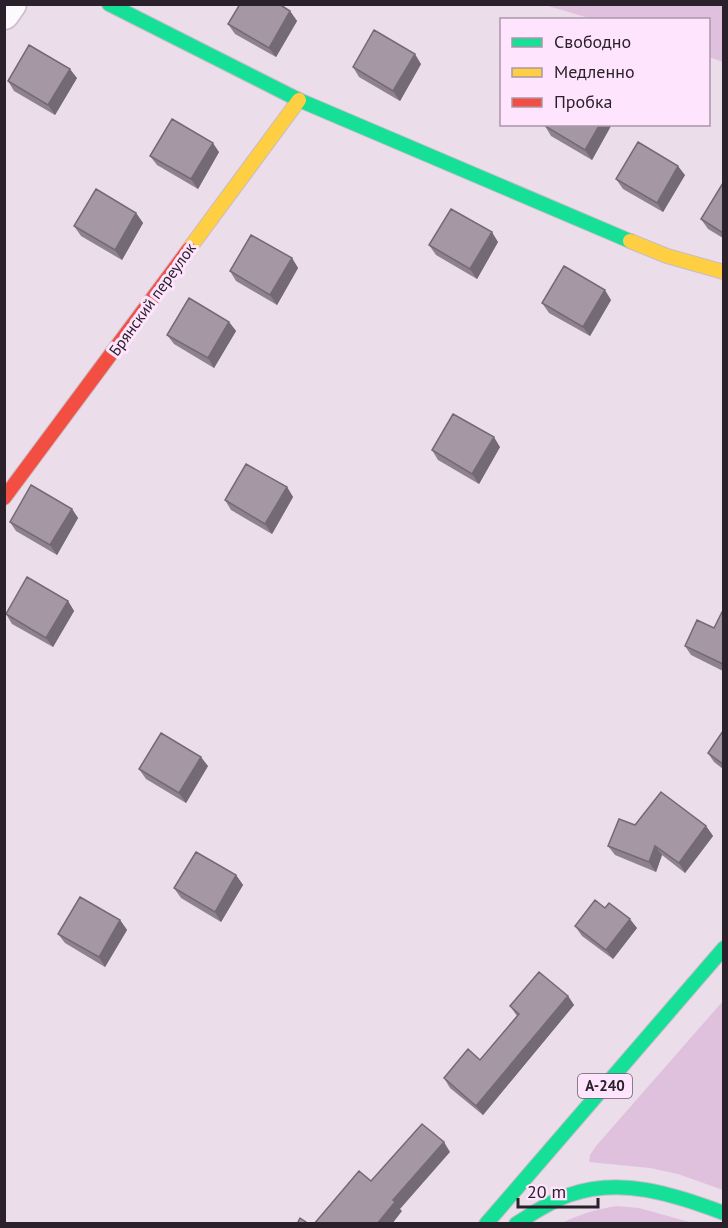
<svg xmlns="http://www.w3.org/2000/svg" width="728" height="1228" font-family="'PT Sans',sans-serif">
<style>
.green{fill:#dfc1dd}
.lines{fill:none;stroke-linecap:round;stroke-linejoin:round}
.street-casing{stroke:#c8bcc7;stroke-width:33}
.fast-casing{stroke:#c8bcc7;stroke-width:16}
.slow-casing{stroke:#c8bcc7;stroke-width:16}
.jam-casing{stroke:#c8bcc7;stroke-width:16}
.street{stroke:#fcfafc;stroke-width:30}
.fast{stroke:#16e098;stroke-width:14}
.slow{stroke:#ffcf43;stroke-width:14}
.jam{stroke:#f24e42;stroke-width:14}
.wall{fill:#8e828d}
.shaded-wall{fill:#746a73}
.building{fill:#a597a4;stroke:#746a73;stroke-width:1.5}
.labels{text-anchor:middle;stroke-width:6;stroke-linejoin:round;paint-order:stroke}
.shield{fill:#fee4fd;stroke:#6a5c6a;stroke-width:1.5}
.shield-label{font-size:15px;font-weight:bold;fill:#2b212b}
.street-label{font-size:16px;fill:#2b212b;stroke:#fee4fd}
</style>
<rect width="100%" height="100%" fill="#ebddea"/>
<path class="green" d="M545,5H723V62L709,57L708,20L592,19Z
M723,1001V1190L678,1174L650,1168L589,1162L590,1155L596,1146Z
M617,1206L639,1208L693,1223H562C580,1214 597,1209 617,1206Z"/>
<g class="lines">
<defs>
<path id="street" d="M4,14L11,4"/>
<path id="fast" d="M109,4L299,100L630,241
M486,1224L724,948
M516,1224C533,1213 550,1202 569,1195C622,1176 674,1195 724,1213"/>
<path id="slow" d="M630,241L667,256L724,272
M189,249L299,100"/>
<path id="jam" d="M4,498L189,249"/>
</defs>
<use href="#street" class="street-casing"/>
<use href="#fast" class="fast-casing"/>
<use href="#slow" class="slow-casing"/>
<use href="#jam" class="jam-casing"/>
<use href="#street" class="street"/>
<use href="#fast" class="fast"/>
<use href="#slow" class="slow"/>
<use href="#jam" class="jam"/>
</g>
<path class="wall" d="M290,11L297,21L276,57L235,34L228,24Z
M421,64L400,101L359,77L353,67Z
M77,78L55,115L14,91L8,81Z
M546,124H612L592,160L551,136L545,126Z
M219,152L198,189L157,165L150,156Z
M685,175L663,212L623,189L616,179Z
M723,183V238L708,229L701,219Z
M136,213L143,223L122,260L81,236L74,226Z
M498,242L477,279L436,255L429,245Z
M292,258L298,268L277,305L236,281L230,271Z
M611,300L590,336L549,313L542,303Z
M229,322L236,331L214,368L174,344L167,335Z
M500,447L479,484L438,460L432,450Z
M287,487L293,497L272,534L231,510L225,500Z
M72,509L78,518L57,555L16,531L10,522Z
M68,601L74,611L53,647L12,624L6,614Z
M723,613V671L691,655L685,646L714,628Z
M723,731V769L714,762L708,753Z
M208,766L186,803L146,779L139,769Z
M635,825L706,826L713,836L685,873L662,855L656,872L615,855L608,846Z
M236,875L243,885L221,922L181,898L174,888Z
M605,908L637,928L613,959L582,936L575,926Z
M120,920L127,930L105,967L65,943L58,934Z
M568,996L574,1005L483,1115L450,1088L444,1078L480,1060L517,1016L510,1006Z"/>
<path class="shaded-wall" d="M290,11L297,21L276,57L269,48Z
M415,54L421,64L400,101L393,91Z
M70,69L77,78L55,115L48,105Z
M600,124H612L592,160L585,150Z
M213,143L219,152L198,189L191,179Z
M678,166L685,175L663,212L657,203Z
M136,213L143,223L122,260L115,250Z
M492,232L498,242L477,279L470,269Z
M292,258L298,268L277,305L270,295Z
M605,290L611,300L590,336L583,327Z
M229,322L236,331L214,368L208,358Z
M494,437L500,447L479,484L472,474Z
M287,487L293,497L272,534L265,524Z
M72,509L78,518L57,555L50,545Z
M68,601L74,611L53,647L46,638Z
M201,757L208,766L186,803L179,793Z
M706,826L713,836L685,873L679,863Z
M655,846L662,855L656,872L649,862Z
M236,875L243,885L221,922L215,912Z
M630,919L637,928L613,959L606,950Z
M120,920L127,930L105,967L99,957Z
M568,996L574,1005L483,1115L476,1106Z
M444,1142L450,1152L400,1209L402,1211L392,1224H377L393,1200Z"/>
<path class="building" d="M240,4H279L290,11L269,48L228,24Z
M374,30L415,54L393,91L353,67Z
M29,45L70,69L48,105L8,81Z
M172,119L213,143L191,179L150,156Z
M546,124H600L585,150L545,126Z
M638,142L678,166L657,203L616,179Z
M723,183V233L701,219Z
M96,189L136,213L115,250L74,226Z
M451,209L492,232L470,269L429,245Z
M251,235L292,258L270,295L230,271Z
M564,266L605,290L583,327L542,303Z
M189,298L229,322L208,358L167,335Z
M453,414L494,437L472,474L432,450Z
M246,464L287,487L265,524L225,500Z
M31,485L72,509L50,545L10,522Z
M27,577L68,601L46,638L6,614Z
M722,612L723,613V664L685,646L697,620L714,628Z
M723,731V764L708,753Z
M161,733L201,757L179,793L139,769Z
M661,792L706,826L679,863L655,846L649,862L608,846L619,819L635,825Z
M196,852L236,875L215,912L174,888Z
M80,897L120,920L99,957L58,934Z
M595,900L605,908L609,903L630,919L606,950L575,926Z
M539,972L568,996L476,1106L444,1078L468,1049L480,1060L519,1014L510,1006Z
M422,1124L444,1142L393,1200L395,1202L377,1224H314L359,1171L371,1181Z
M300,1218L309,1224H297Z"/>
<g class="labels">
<rect class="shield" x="578" y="1074" width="54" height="24" rx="4.5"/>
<g class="shield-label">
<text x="605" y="1091">А-240</text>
</g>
<g class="street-label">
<text transform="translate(152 299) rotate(-54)" y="6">Брянский переулок</text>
</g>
</g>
<rect width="728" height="1228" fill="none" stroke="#2b212b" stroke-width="12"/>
<rect x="500" y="18" width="210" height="108" fill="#fee4fd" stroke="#aa96a9" stroke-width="1.5"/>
<rect x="512" y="38" width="30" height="9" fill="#16e098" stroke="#aa96a9" stroke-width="1.5"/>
<text x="554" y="48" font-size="18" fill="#2b212b">Свободно</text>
<rect x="512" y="68" width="30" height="9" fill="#ffcf43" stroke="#aa96a9" stroke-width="1.5"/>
<text x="554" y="78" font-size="18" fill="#2b212b">Медленно</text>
<rect x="512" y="98" width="30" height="9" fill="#f24e42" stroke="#aa96a9" stroke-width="1.5"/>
<text x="554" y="108" font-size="18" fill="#2b212b">Пробка</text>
<path d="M518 1198v9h80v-9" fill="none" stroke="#2b212b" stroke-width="3"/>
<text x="527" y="1198" font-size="18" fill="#2b212b" stroke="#fee4fd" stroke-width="4.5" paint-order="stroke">20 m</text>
</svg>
